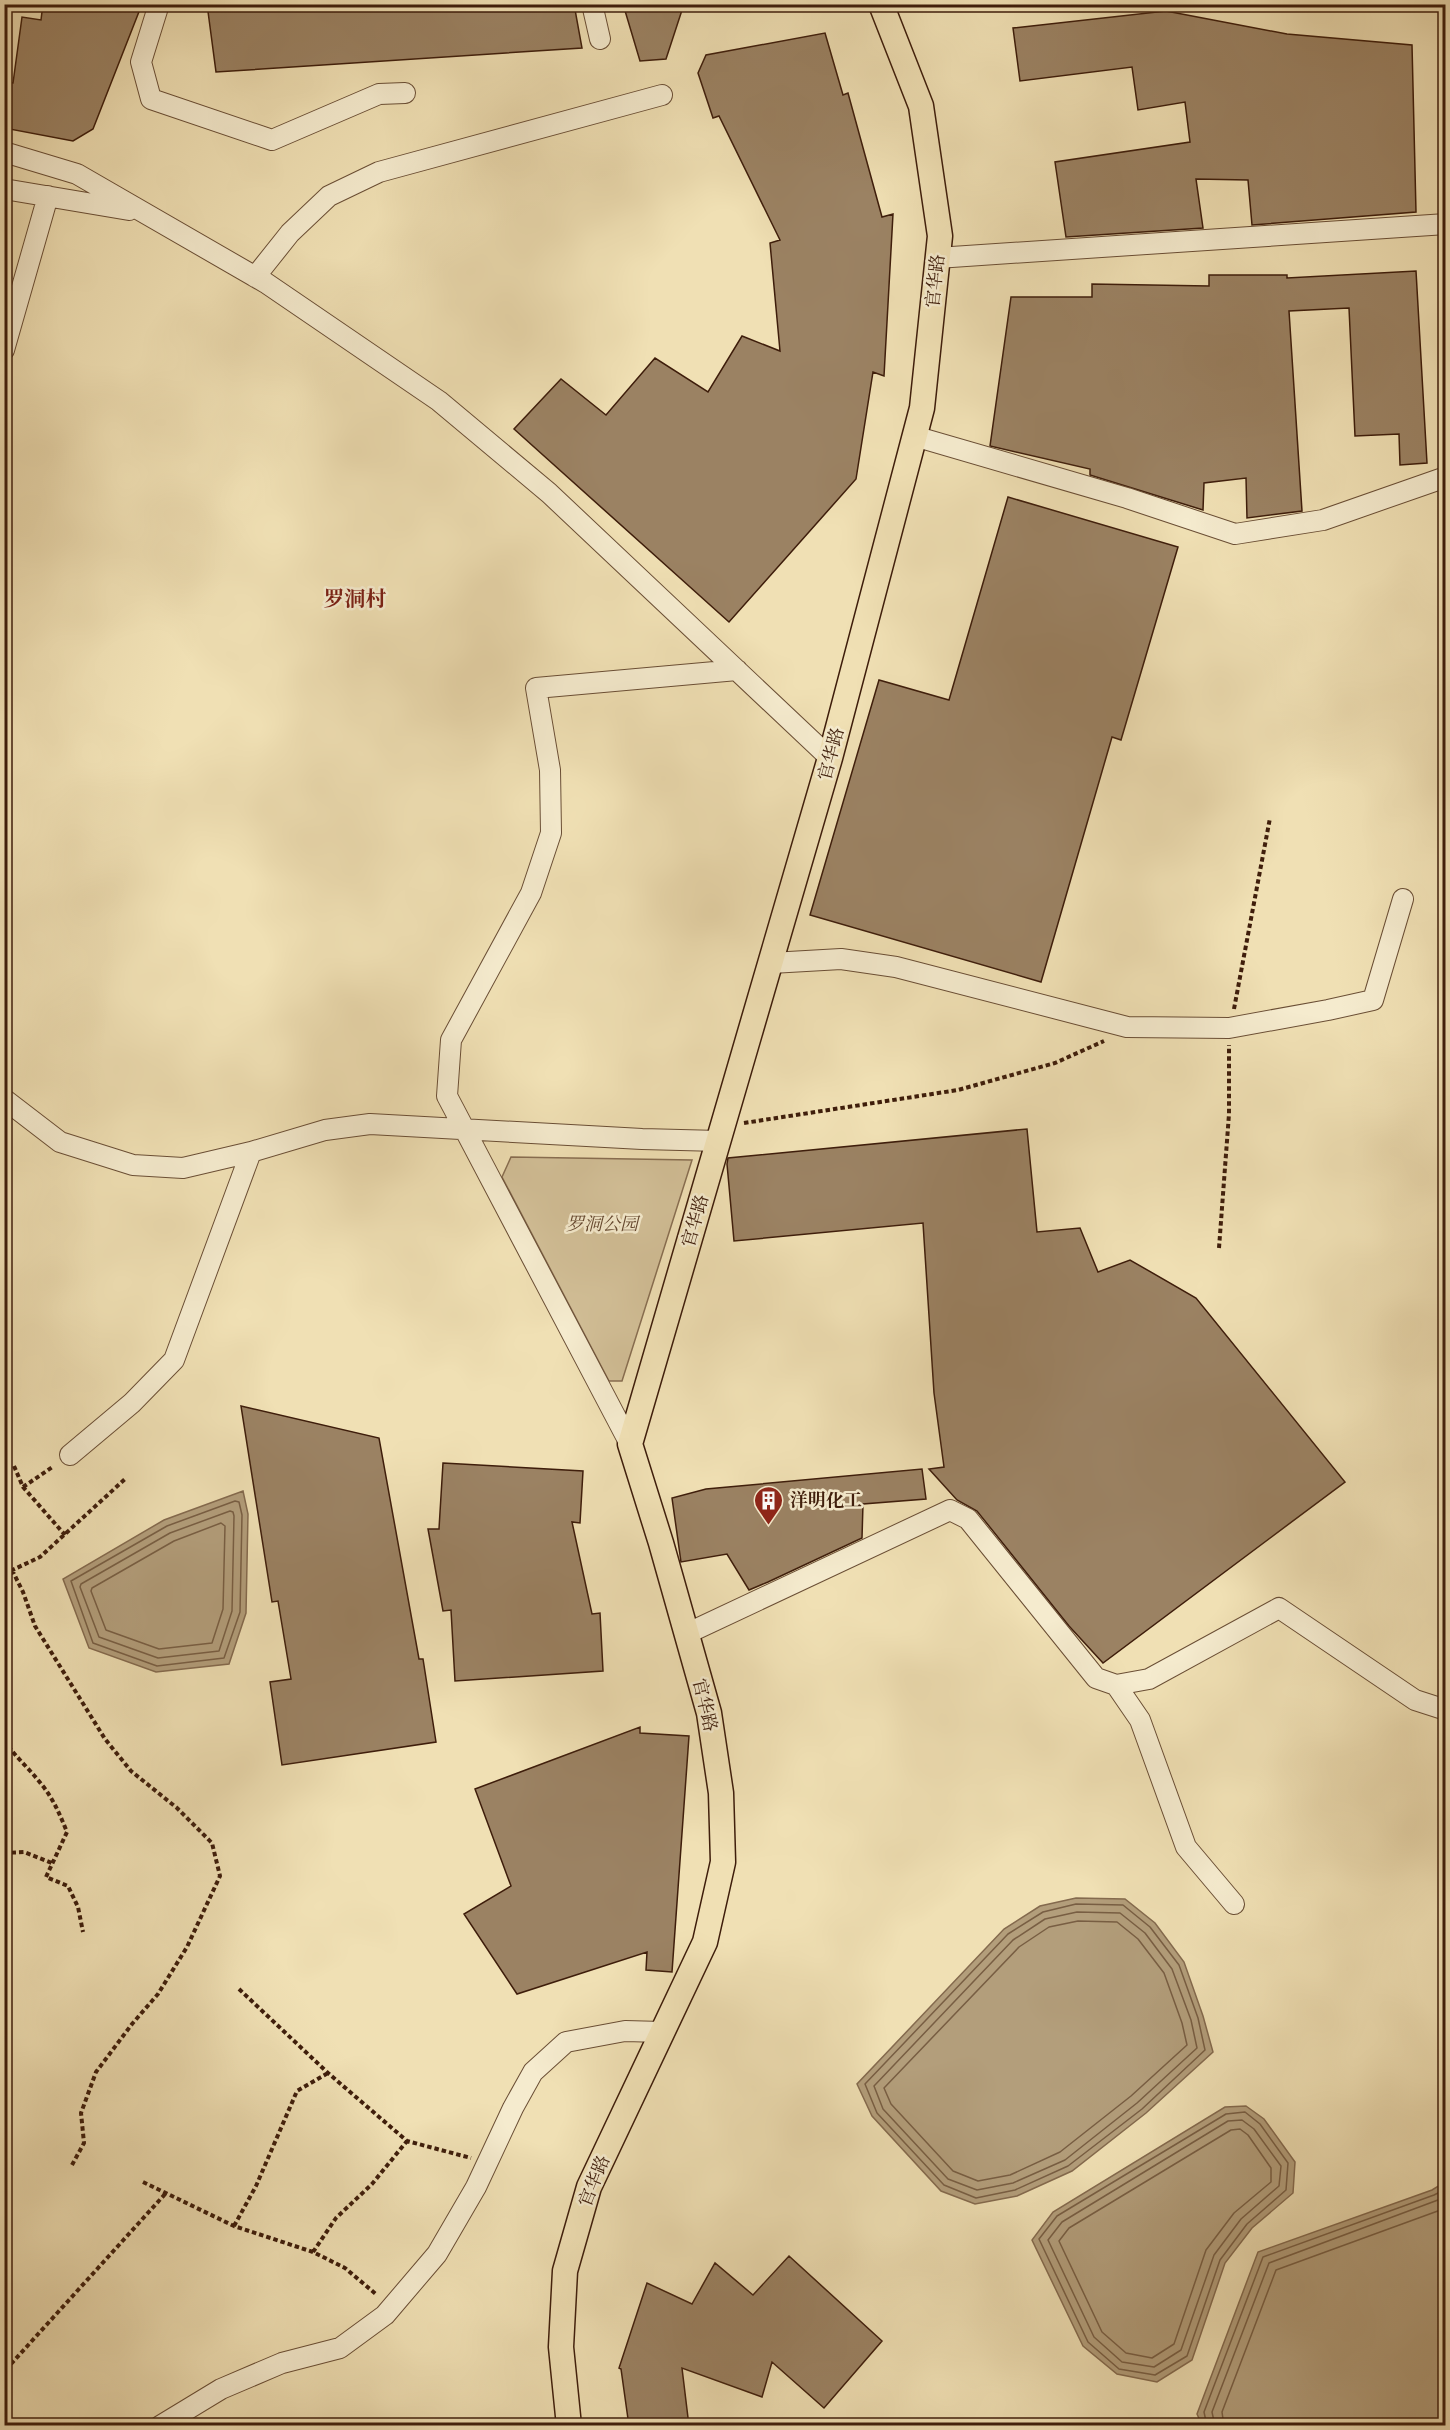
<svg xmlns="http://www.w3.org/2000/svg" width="1450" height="2430" font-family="'Libre Caslon Text','Noto Serif SC',serif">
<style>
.green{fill:#d2bf97;stroke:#886e51;stroke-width:1.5}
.water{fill:#b39e7b;stroke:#846a4e;stroke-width:1.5}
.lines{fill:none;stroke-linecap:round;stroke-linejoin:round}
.shore{stroke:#785e43;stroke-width:1.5}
.building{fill:#9b8263;stroke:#3e1d0b;stroke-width:1.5}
.minor-casing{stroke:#6a4e35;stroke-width:22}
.major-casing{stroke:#3e1d0b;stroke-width:27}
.path{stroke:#3e1d0b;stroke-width:4;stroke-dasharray:4.5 3;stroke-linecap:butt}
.minor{stroke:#f5ebce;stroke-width:20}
.major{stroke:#f0e0b4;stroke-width:24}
.labels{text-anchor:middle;stroke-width:5;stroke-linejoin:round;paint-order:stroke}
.street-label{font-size:18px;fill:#3e1d0b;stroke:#f5ebce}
.park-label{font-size:18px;font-style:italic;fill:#63462e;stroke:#f5ebce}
.poi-label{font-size:18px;font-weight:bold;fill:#3e1d0b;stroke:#f5ebce;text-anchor:start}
.quarter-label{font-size:21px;font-weight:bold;fill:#7a1f14;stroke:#f5ebce}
</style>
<rect width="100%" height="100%" fill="#f0e0b4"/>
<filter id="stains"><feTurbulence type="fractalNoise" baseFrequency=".00333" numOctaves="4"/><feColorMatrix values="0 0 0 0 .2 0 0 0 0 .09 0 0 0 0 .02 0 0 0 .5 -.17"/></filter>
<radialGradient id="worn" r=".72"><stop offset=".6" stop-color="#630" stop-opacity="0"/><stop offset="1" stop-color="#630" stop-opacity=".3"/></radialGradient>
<path class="green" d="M511,1157L692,1160L622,1381H609L502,1177Z"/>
<path class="water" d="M243,1491L248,1514L246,1613L229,1664L156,1672L89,1648L63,1579L164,1520Z
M1076,1898L1125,1899L1155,1923L1184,1962L1203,2016L1213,2052L1146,2113L1072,2171L1017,2196L975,2204L941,2191L872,2116L857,2084L1004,1929L1040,1906Z
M1246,2106L1264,2119L1295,2162L1293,2193L1252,2228L1225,2263L1192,2360L1157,2382L1117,2374L1083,2346L1032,2240L1053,2212L1225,2107Z
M1445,2182V2425H1202L1197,2414L1258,2252L1432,2190Z"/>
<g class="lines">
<path class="shore" d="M235,1501L239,1502L242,1515L240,1612L224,1658L157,1666L93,1643L71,1581L167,1526Z
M230,1511L233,1512L234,1516L232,1611L219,1651L158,1658L99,1637L80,1587L81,1584L170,1533Z
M221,1523L225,1526L223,1609L212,1643L159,1649L106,1630L91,1591L92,1588L174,1541Z
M1076,1904L1123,1905L1150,1927L1179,1965L1198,2018L1205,2050L1142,2109L1068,2166L1015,2190L976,2198L944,2185L877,2113L865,2084L1008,1934L1043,1912Z
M1077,1912L1120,1913L1145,1933L1172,1969L1191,2020L1197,2048L1137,2103L1065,2160L1013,2183L977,2190L948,2179L883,2109L874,2086L1013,1940L1045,1919Z
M1078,1921L1117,1922L1138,1939L1164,1973L1182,2023L1187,2045L1131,2096L1060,2152L1010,2175L978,2181L953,2171L891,2104L884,2088L1019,1947L1049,1927Z
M1245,2112L1260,2124L1288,2163L1286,2190L1247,2224L1220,2260L1187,2356L1155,2375L1119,2369L1088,2342L1039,2239L1057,2216L1226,2114Z
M1242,2120L1254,2129L1281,2166L1279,2186L1241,2219L1214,2255L1181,2350L1154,2367L1122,2362L1094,2337L1048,2240L1062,2222L1228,2121Z
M1240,2129L1248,2135L1271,2168V2182L1234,2213L1206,2250L1174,2344L1152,2358L1126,2353L1102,2332L1059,2241L1069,2228L1231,2130Z
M1207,2426L1204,2412L1263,2257L1434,2195L1446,2189
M1215,2426L1212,2412L1269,2263L1446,2197
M1224,2426L1222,2412L1276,2270L1446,2208"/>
</g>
<path class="building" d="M43,4H142L93,129L73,141L4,128V82L13,83L22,17L41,20Z
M207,4H574L582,48L216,72Z
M623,4H684L666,59L640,61Z
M1166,11L1287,34L1412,45L1416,212L1252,225L1248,180L1196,179L1203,228L1066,237L1055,162L1190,142L1185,102L1138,110L1132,67L1020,81L1013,28Z
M825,33L843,95L848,93L882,217L893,214L884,376L873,372L856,479L729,622L514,429L561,379L606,415L655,358L708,392L742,336L780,351L770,243L780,240L719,116L713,118L698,73L706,55Z
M1416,271L1427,463L1400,465L1399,434L1355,436L1349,308L1289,311L1302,511L1247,518L1246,478L1204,483L1203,510L1090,475V469L990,446L1011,297H1092V284L1209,286V275H1287V278Z
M1008,497L1178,547L1121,740L1112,737L1041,982L810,915L879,680L949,700Z
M1027,1129L1037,1232L1080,1228L1098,1272L1130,1260L1196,1298L1345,1482L1103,1663L1069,1626L977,1511L957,1500L929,1469L944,1467L934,1393L923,1223L734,1241L727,1164L728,1158Z
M241,1406L379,1438L419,1659H423L436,1742L282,1765L270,1682L291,1679L278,1601L272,1602Z
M443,1463L583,1471L580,1523L572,1522L592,1614L600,1613L603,1671L455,1681L451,1610L443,1611L428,1529H439Z
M922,1469L926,1499L863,1504L862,1538L768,1582L749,1590L727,1554L681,1562L672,1498L706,1489Z
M640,1727V1733L689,1736L672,1972L646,1970L647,1952L517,1994L464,1914L511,1886L475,1789Z
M789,2256L882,2341L824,2408L772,2362L762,2397L682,2368L689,2426H629L621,2369L619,2368L647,2283L692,2304L715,2263L753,2295Z"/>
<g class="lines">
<defs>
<path id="minor" d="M159,4L141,62L151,99L272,140L379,94L405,93
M592,4L600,39
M4,152L77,174L266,283L439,401L549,493L830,758
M4,189L129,210
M937,258L1446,224
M255,277L290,233L329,196L379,172L662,95
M4,350L48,196
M914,436L1127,498L1235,534L1323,520L1446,477
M771,963L841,959L896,967L1127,1027L1229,1028L1328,1010L1373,1000L1403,899
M4,1099L60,1142L133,1165L183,1168L251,1152L174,1360L132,1403L70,1455
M251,1152L325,1130L370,1124L642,1139L719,1141
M630,1444L447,1096L451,1040L531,893L551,833L550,770L536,688L737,670
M686,1634L950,1510L968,1519L1096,1678L1116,1685L1149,1679L1279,1608L1415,1700L1446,1710
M1116,1685L1140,1720L1186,1847L1234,1904
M160,2426L221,2389L282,2363L340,2348L385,2315L437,2254L476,2187L513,2108L533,2072L566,2042L625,2031L662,2032"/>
<path id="major" d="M569,2426L561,2347L565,2271L589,2187L705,1942L723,1862L721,1793L709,1713L661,1543L630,1444L830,758L922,408L940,236L921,106L881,4"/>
</defs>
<use href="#minor" class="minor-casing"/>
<use href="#major" class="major-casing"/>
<path class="path" d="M1234,1009L1270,818
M744,1123L958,1090L1055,1063L1104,1041
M1219,1248L1229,1114V1045
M14,1466L23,1487L65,1535
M23,1487L54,1466
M12,1570L23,1592L35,1626L105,1739L131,1771L177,1808L212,1843L220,1876L187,1947L158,1994L132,2024L96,2072L81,2113L84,2143L72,2165
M4,1574L40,1557L125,1479
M4,1740C15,1757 30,1769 42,1785C54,1800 60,1815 67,1832L46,1877L68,1886L78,1907L83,1932
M4,1853L24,1852L52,1863
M239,1989L328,2073L407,2141L471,2158
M143,2182L234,2226L313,2252L345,2268L377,2295
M234,2226L256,2186L297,2091L328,2073
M313,2252L336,2218L372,2184L407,2141
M11,2364L166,2193"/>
<use href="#minor" class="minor"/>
<use href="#major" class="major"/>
</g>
<defs>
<symbol id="building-pin" viewBox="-11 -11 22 30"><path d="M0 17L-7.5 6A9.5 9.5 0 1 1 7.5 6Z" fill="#8f2418" stroke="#f5ebce"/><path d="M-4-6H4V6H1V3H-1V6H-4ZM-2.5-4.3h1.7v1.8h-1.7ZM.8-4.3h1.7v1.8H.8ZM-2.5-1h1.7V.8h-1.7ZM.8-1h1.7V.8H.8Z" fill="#fff"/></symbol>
</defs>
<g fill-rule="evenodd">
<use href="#building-pin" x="752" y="1484" width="33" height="45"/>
</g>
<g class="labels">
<g class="street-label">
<text transform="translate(935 281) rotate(-84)" y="6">官华路</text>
<text transform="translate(831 754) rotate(-75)" y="6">官华路</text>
<text transform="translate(695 1221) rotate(-74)" y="6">官华路</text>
<text transform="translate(705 1705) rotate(77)" y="6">官华路</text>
<text transform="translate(594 2181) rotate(-68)" y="6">官华路</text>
</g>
<g class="park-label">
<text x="602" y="1230">罗洞公园</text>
</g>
<g class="poi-label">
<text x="790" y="1506">洋明化工</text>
</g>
<g class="quarter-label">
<text x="355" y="606">罗洞村</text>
</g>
</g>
<rect width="1450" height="2430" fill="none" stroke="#f0e0b4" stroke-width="24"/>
<rect x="6" y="6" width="1438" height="2418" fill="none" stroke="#3e1d0b" stroke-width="3"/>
<rect x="12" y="12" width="1426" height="2406" fill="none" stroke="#3e1d0b" stroke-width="1.5"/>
<rect width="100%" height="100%" filter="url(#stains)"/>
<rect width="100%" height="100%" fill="url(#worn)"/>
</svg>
